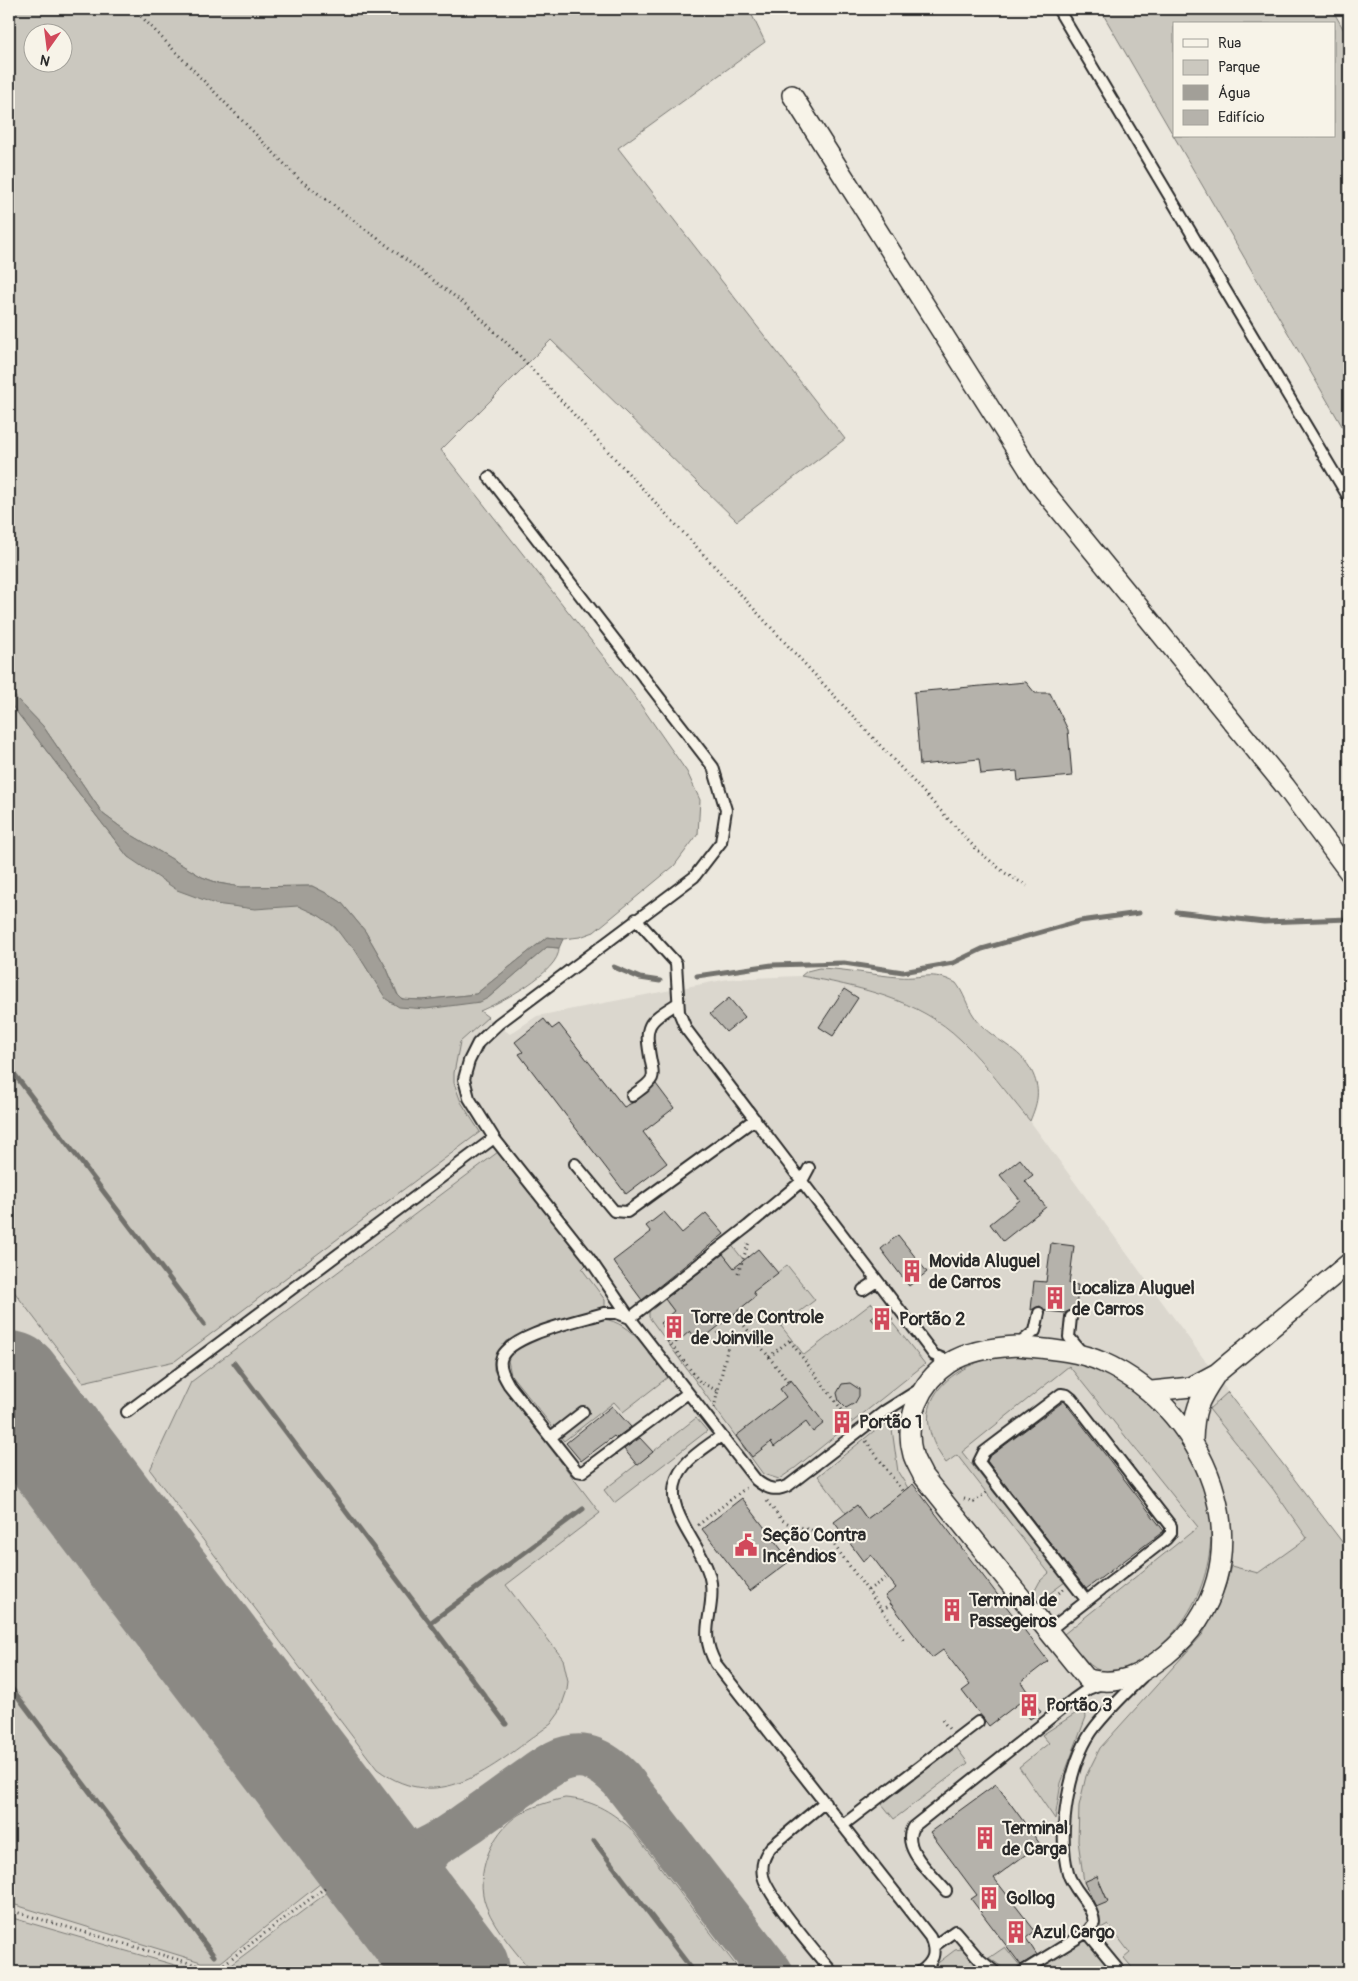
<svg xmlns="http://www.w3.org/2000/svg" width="1358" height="1981" font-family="Pangolin,sans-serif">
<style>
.built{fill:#dbd7ce}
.green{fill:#cbc8bf;stroke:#7b7a75;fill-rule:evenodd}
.water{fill:#a29f98;stroke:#72716c}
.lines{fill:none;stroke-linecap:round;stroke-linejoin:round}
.stream{stroke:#72716c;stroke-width:5}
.taxiway{stroke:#8b8984;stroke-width:44}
.runway{stroke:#8b8984;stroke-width:110}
.building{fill:#b5b2ab;stroke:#2b2b2b}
.service-casing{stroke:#2b2b2b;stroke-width:14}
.minor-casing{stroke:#2b2b2b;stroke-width:22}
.path{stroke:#2b2b2b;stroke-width:3;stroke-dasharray:1 4;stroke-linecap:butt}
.service{stroke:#f7f3e8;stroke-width:10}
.minor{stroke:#f7f3e8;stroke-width:19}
.labels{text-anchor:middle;stroke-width:4;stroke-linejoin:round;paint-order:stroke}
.poi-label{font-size:18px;font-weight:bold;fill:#2b2b2b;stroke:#f7f3e8;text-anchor:start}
</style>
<rect width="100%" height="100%" fill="#ebe7dd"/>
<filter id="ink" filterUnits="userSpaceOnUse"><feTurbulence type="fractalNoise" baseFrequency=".02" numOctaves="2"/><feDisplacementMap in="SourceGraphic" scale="10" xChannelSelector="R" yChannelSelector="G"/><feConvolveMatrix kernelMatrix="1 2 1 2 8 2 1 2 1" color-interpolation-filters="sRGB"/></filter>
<g filter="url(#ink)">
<path class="built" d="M9,741L368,1030L479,1011L510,1034L537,1016L728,979L801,976L845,984L897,1000L934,1019L961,1039L1030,1121L1228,1392L1349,1551V1972H9Z"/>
<path class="green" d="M9,9H749L765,42L618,148L845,439L737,521L551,340L441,450L633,694L687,772L700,800L698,834L674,866L594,932L580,937L563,939L547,937L476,994L422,1000H406L399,997L387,969L365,931L341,902L330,895L312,886L241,887L218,883L202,877L130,834L103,814L43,726L16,698L9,686ZM32,32H62V62H32Z
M1100,9H1332L1349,39V438ZM1174,24H1334V136H1174Z
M9,702L128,857L303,907L327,920L354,948L381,991L391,1003L488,998L547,947L559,948C560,972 499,1003 480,1011L488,1017L460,1042L454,1073V1083L461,1102L480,1132L175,1361L83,1382L9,1285Z
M819,968C846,969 872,975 899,977C923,979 931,970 956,983C964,993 967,1006 974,1016C990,1041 1021,1046 1033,1074C1041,1092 1037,1104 1030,1121C1007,1094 986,1064 961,1040C919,999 856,986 801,976L807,971Z
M498,1152L587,1264L582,1269L605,1300V1307L506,1341L494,1360V1370L501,1384L600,1513L506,1585L563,1659L568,1681L567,1690L559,1713L551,1724C497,1762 443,1818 377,1769L150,1470L191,1382Z
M730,1243L763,1284L787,1265L815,1300L781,1326L804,1355L872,1303L879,1312L871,1318L879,1329L891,1321L925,1364L795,1468L779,1479L763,1474L649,1317V1309ZM725,1257L756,1296L699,1341L667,1302Z
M603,1319C632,1322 651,1356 668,1377L623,1412L614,1402L564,1441L511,1375L508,1360C516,1337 581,1326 603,1319Z
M1010,1354C1041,1356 1074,1358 1102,1372C1138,1388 1193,1441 1204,1479C1223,1546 1204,1617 1146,1657C1133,1666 1116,1676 1101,1671C1086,1666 1074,1645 1064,1634L1198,1527L1069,1366L962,1452L1065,1582L1038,1602L1033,1594L1040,1581L1049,1573L957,1455L946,1463C901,1403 950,1363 1010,1354Z
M1228,1392L1349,1551V1972H1136L1124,1958L1130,1953L1108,1924L1101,1928L1095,1907L1108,1901L1097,1877L1084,1882L1078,1841L1079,1806L1086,1776L1100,1748L1203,1634L1225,1588L1231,1566L1258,1573L1307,1538L1273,1489L1209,1409Z
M696,1418L707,1431L614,1503L604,1490Z
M888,1424L892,1429L898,1472L908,1488L867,1519L857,1506L846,1513L818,1476L874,1431Z
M9,1472L321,1883L221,1962H201L9,1903Z
M1081,1710L1085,1712L1086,1717L1061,1783L1055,1819L1019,1767L1049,1743L1042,1735Z
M956,1747L968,1763L894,1819L882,1804Z
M565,1798C592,1800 609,1810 630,1828L741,1972H532C516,1952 496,1931 486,1906C474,1875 491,1833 518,1815C533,1806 548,1802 565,1798Z
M328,1892L389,1972H214L224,1970Z
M9,1917L199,1972H203H9Z
M1085,1938L1114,1972H1049L1043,1964Z
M1005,1947L1021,1967H1002L989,1958Z
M962,1949L968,1952L988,1972H926L955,1950Z"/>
<path class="water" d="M9,686L16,698L43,726L103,814L130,834L202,877L218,883L241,887L312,886L330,895L341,902L365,931L387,969L397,994L402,999L422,1000L476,994L547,937L563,939L559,948L547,947L488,998L480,1002L426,1009L399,1007L386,999L354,948L346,942L335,927L318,915L298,906L255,909L215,904L177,890L128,857L9,702Z"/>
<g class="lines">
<path class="stream" d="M1177,912L1264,922L1349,919
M614,967L640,978L660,981
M697,976L772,965L844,963L903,972L953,963L982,949L1080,921L1139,913
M9,1067L204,1324
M234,1363L506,1724
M430,1623L583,1509
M9,1685L214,1956
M594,1841L694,1972"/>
<path class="taxiway" d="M360,1847C407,1869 433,1847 471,1821C491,1807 510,1793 530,1779C546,1767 565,1753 586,1757C600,1760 611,1769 621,1779L771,1972
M414,1918C408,1890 412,1870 431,1849"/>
<path class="runway" d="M9,1386L455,1972"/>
</g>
<path class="building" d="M1026,682L1035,693H1050L1068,730L1072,776L1018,781L1017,771L981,774L979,759L920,765L914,692Z
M844,989L858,998L833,1036L819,1027Z
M729,998L745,1017L726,1032L710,1014Z
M544,1019L552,1029L559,1024L624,1107L636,1101L656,1084L674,1108L643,1132L667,1163L626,1194L519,1054L523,1052L515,1042Z
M1020,1159L1033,1175L1025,1181L1046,1207L1003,1241L990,1224L1020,1200L1000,1175Z
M664,1212L682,1233L706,1213L724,1234L642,1300L613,1261L651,1232L646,1226Z
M898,1235L927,1272L909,1286L881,1249Z
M1051,1243L1074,1246L1069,1284L1078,1285L1076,1312L1071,1310L1065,1313L1046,1311L1040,1306L1031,1310L1034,1281L1046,1282Z
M758,1249L778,1273L753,1292L756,1296L699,1342L690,1331L676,1343L660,1323L674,1311L665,1299L723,1254L734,1268Z
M884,1308L893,1319L880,1329L871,1318Z
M791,1380L824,1423L813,1432L806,1422L774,1447L771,1442L752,1457L736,1436L786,1397L780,1389Z
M850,1383L859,1389V1396L855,1403L846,1408L839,1401L837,1393L842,1384Z
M1064,1401L1164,1531L1086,1589L987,1461L989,1457Z
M612,1406L631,1427L616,1438L614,1436L581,1461L566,1443Z
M640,1438L653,1452L637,1465L624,1449Z
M913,1484L1048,1661L1021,1682L1041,1712L1030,1719L1019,1703L989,1726L962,1691L970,1685L943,1650L932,1658L885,1596L896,1588L871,1555L863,1561L834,1522L857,1505L867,1519Z
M742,1498L790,1561L750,1591L702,1529Z
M996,1784L1040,1844L994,1878L1035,1931L1026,1938L1037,1955L1021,1965L971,1899L977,1895L930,1832Z
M1097,1876L1108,1902L1096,1907L1084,1882Z"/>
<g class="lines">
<defs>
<path id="service" d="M1058,9L1349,498
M489,477L713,767L726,810L721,842L694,877L498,1024L478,1043L469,1061L464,1079L469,1098L494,1138L589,1258L630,1318L756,1480C767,1489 776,1492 789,1485L885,1411L920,1389
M636,919L676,963L679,1012L686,1029L934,1355L951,1362
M632,1096C638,1091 649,1085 652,1078C654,1073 652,1067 651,1062C644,1024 646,1023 678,1003
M575,1164L614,1211L627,1212L755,1119
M863,1290L877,1281
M1071,1317L1069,1337L1083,1354
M630,1318L617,1313H604C582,1320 506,1335 501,1360C499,1369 505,1378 509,1385L577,1471L582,1472L688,1393
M630,1318L748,1226L802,1181L809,1168
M1019,1344L1035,1331L1039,1313
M127,1412L494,1138
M721,1436C709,1445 695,1453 685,1465C651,1505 705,1542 711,1583C715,1615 697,1630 716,1664L930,1937C937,1953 934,1962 920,1972
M551,1437L583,1412
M1048,1631L1166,1539L1171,1533V1526L1072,1399L1067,1395L1061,1394L984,1452L979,1462L1087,1601
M825,1802L771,1847C764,1856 761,1864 763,1876C768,1897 816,1953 832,1972
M843,1825L978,1722
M946,1891C933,1875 900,1848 913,1827L1074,1699L1088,1689L1101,1684
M934,1946L955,1931L980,1960L995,1972
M1022,1972L1087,1932
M1120,1972L1087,1932L1094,1923C1093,1904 1073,1891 1068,1873C1057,1833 1069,1760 1095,1727C1109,1709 1126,1693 1142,1677"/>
<path id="minor" d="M792,95L1036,481L1285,786L1349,872
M1017,1346C1045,1349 1075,1350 1102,1362C1213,1411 1272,1569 1166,1655C1139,1676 1121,1686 1087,1679L923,1476C920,1469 915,1462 913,1455C903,1421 920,1382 949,1363C968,1351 995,1347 1017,1346Z
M1152,1391L1191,1387L1217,1373L1349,1263
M1193,1440C1194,1410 1198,1401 1215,1376"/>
</defs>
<use href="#service" class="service-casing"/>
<use href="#minor" class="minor-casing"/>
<path class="path" d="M134,9L300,180L470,308L518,354L976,849L1005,873L1027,886
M738,1273L749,1242
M735,1314L769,1357L791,1339
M669,1334L665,1337L700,1382L718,1391
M790,1341L851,1422
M769,1357L788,1382
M714,1408L728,1346L715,1329
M866,1441L903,1492
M964,1499L974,1502L988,1491
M767,1501L782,1520L789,1524L826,1534L904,1640
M698,1525L746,1488
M868,1590L888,1577
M1047,1602L1064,1589
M882,1610L891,1604
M942,1720L949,1729
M9,1910L210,1969L220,1967L326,1887"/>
<use href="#service" class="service"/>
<use href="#minor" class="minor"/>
</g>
</g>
<defs>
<symbol id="building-bare" viewBox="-9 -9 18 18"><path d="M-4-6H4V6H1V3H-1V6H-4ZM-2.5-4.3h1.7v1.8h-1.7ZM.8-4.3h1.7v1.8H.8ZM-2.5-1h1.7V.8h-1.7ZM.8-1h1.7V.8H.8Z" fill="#d1495b" stroke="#f7f3e8" stroke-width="2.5" paint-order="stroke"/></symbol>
<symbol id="civic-bare" viewBox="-9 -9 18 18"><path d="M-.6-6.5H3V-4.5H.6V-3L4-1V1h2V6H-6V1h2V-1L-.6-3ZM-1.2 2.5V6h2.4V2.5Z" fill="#d1495b" stroke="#f7f3e8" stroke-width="2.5" paint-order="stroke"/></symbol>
</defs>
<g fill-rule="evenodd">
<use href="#building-bare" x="896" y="1255" width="32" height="32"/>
<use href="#building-bare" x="1039" y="1282" width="32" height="32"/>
<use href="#building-bare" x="866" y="1303" width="32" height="32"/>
<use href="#building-bare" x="658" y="1311" width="32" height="32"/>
<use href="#building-bare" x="826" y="1406" width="32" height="32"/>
<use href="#civic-bare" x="730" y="1529" width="32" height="32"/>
<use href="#building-bare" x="936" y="1594" width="32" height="32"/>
<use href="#building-bare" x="1013" y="1689" width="32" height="32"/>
<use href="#building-bare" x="969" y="1822" width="32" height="32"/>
<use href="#building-bare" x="973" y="1882" width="32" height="32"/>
<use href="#building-bare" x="1000" y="1916" width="32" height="32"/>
</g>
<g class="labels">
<g class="poi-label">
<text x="929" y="1267">Movida Aluguel<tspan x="929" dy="21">de Carros</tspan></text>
<text x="1072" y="1294">Localiza Aluguel<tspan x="1072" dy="21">de Carros</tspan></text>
<text x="691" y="1323">Torre de Controle<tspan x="691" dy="21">de Joinville</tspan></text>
<text x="899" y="1325">Portão 2</text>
<text x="859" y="1428">Portão 1</text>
<text x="762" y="1541">Seção Contra<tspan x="762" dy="21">Incêndios</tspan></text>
<text x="969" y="1606">Terminal de<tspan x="969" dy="21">Passegeiros</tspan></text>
<text x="1046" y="1711">Portão 3</text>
<text x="1002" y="1834">Terminal<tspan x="1002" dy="21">de Carga</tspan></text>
<text x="1006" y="1904">Gollog</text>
<text x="1032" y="1938">Azul Cargo</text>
</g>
</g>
<rect width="1358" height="1981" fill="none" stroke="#f7f3e8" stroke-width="30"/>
<rect x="15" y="15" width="1328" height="1951" fill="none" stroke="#2b2b2b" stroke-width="2" filter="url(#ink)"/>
<rect x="1173" y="22" width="162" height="115" fill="#f7f3e8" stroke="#a5a39c"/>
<rect x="1183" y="39" width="25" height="8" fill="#f7f3e8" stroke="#a5a39c"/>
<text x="1218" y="48" font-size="15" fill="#2b2b2b">Rua</text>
<rect x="1183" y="60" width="25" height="15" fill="#cbc8bf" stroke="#a5a39c"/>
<text x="1218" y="72" font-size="15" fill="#2b2b2b">Parque</text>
<rect x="1183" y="85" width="25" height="15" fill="#a29f98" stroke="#a5a39c"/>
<text x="1218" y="98" font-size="15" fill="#2b2b2b">Água</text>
<rect x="1183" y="110" width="25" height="15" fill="#b5b2ab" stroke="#a5a39c"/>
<text x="1218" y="122" font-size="15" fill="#2b2b2b">Edifício</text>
<g transform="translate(48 48) rotate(194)"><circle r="24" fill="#f7f3e8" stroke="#a5a39c"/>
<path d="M0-4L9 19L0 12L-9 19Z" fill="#d1495b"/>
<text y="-8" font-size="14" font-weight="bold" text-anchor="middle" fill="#2b2b2b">N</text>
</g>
</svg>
